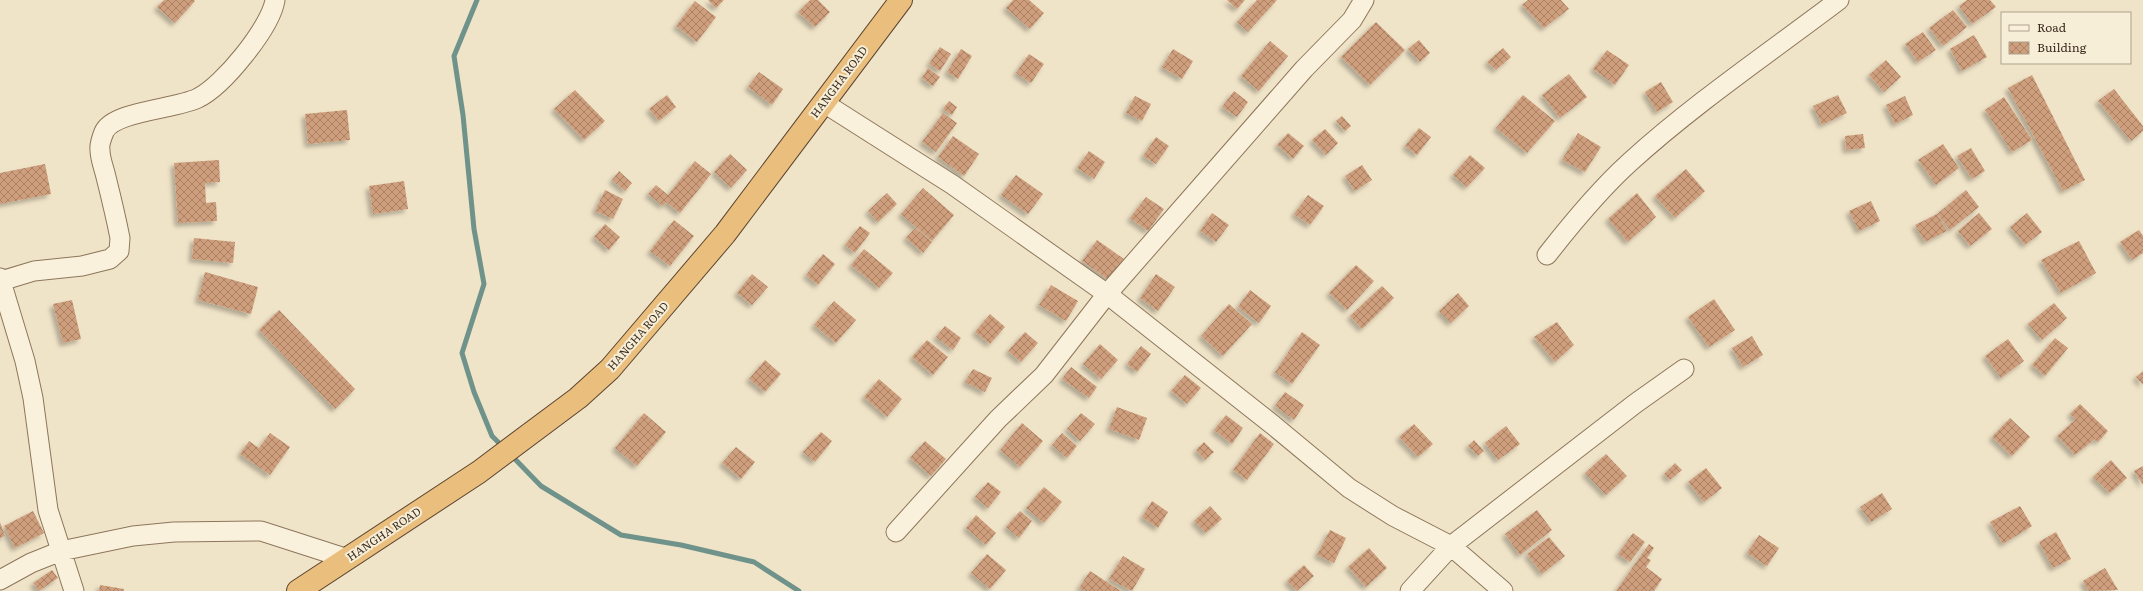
<svg xmlns="http://www.w3.org/2000/svg" width="2143" height="591" font-family="Literata,serif">
<style>
.lines{fill:none;stroke-linecap:round;stroke-linejoin:round}
.stream{stroke:#6f938a;stroke-width:5}
.building{fill:url(#building-cross-hatch);filter:url(#shadow)}
.minor-casing{stroke:#8d765c;stroke-width:21}
.trunk-casing{stroke:#5b4430;stroke-width:24}
.minor{stroke:#faf1dc;stroke-width:19}
.trunk{stroke:#eabe7c;stroke-width:22}
.labels{text-anchor:middle;stroke-width:4;stroke-linejoin:round;paint-order:stroke}
.street-label{font-size:11px;fill:#3d2e20;stroke:#f7eed8}
</style>
<defs>
<pattern id="building-cross-hatch" width="8" height="8" patternUnits="userSpaceOnUse"><rect width="8" height="8" fill="#cf9f7d"/><path d="M0 0l8 8M0 8l8-8" fill="none" stroke="#a98266"/></pattern>
<filter id="shadow"><feDropShadow dx="-3.5" dy="3.5" stdDeviation="2" flood-color="#0004"/></filter>
</defs>
<rect width="100%" height="100%" fill="#f0e4c8"/>
<g class="lines">
<path class="stream" d="M477,0L454,56L463,115L474,229L484,284L462,353L474,392L492,436L504,448
M511,455L541,486L621,535L681,545L754,562L799,591"/>
</g>
<path class="building" d="M164,0H194L195,1L175,23L157,7Z
M708,0H724L716,8Z
M810,0H818L830,12L815,27L798,12Z
M1013,0H1029L1044,13L1030,29L1006,8Z
M1227,0H1245L1237,9Z
M1257,0H1277L1248,32L1237,22Z
M1528,0H1561L1569,9L1544,28L1522,5Z
M1967,0H1990L1996,7L1972,24L1959,6Z
M695,1L716,17L697,42L676,26Z
M1953,10L1967,27L1943,46L1929,28Z
M1376,22L1405,50L1370,85L1341,57Z
M1923,32L1936,50L1918,62L1905,44Z
M1974,35L1987,57L1962,71L1950,49Z
M1419,40L1430,53L1420,62L1408,49Z
M1270,41L1288,56L1259,91L1241,76Z
M940,47L951,54L940,71L929,64Z
M1503,48L1511,57L1496,70L1487,62Z
M961,49L972,56L958,79L947,72Z
M1173,49L1193,61L1182,79L1162,67Z
M1607,50L1629,65L1615,85L1593,69Z
M1029,54L1044,64L1031,83L1016,73Z
M1886,60L1901,77L1884,92L1869,75Z
M928,68L940,77L933,86L922,78Z
M759,72L783,89L772,105L748,87Z
M1569,74L1587,97L1560,118L1542,95Z
M2032,75L2085,180L2063,191L2008,88Z
M1661,82L1673,102L1657,112L1645,92Z
M2114,89L2143,126V131L2131,141L2098,101Z
M575,90L605,121L584,140L554,109Z
M1234,91L1248,102L1237,117L1222,107Z
M667,95L676,107L659,121L649,109Z
M1523,95L1555,121L1527,153L1496,128Z
M1838,95L1847,113L1822,125L1813,106Z
M1135,96L1151,104L1142,121L1126,113Z
M1905,96L1913,115L1895,124L1886,105Z
M2004,97L2032,140L2012,152L1985,110Z
M949,101L957,107L952,115L943,109Z
M347,110L350,140L308,144L305,114Z
M943,113L957,123L936,152L922,142Z
M1342,116L1351,126L1345,131L1336,121Z
M1419,128L1431,137L1417,155L1405,146Z
M1325,129L1338,143L1326,155L1312,140Z
M1288,133L1304,146L1293,159L1277,145Z
M1578,133L1601,147L1585,172L1562,160Z
M1863,134L1865,148L1846,150L1845,136Z
M953,136L979,154L964,176L938,157Z
M1156,137L1169,146L1156,164L1143,156Z
M1943,144L1959,168L1936,185L1918,160Z
M1971,148L1985,171L1972,179L1957,156Z
M1089,151L1105,162L1094,179L1077,168Z
M730,154L747,170L731,188L714,172Z
M1470,155L1485,168L1467,187L1453,175Z
M219,160L220,182L205,183L206,203L216,202L217,221L178,223L174,163Z
M695,161L711,174L680,213L666,202L663,206L648,194L656,185L668,195Z
M45,164L51,194L0,204V173Z
M1362,165L1372,180L1355,191L1345,176Z
M1686,169L1705,191L1675,218L1655,196Z
M619,171L632,183L625,191L612,180Z
M1016,175L1043,194L1028,214L1001,195Z
M404,181L408,209L373,214L369,186Z
M923,188L954,215L932,241L901,214Z
M605,190L623,199L613,219L595,211Z
M1966,190L1979,207L1950,230L1937,214Z
M887,193L897,204L878,222L868,211Z
M1637,193L1656,217L1628,242L1608,219Z
M1308,195L1324,206L1310,225L1294,214Z
M1146,197L1164,209L1148,231L1130,218Z
M1871,201L1880,221L1859,231L1849,211Z
M1212,213L1229,225L1216,242L1200,231Z
M1979,213L1992,229L1970,246L1958,231Z
M2027,213L2042,232L2025,245L2010,227Z
M1937,214L1947,231L1925,242L1915,225Z
M674,220L694,236L670,266L650,251Z
M605,224L620,237L609,250L594,237Z
M860,226L870,233L855,253L845,245Z
M915,228L932,242L923,253L906,238Z
M2139,230L2143,236V253L2132,260L2120,242Z
M194,238L235,242L233,263L192,259Z
M1097,240L1124,259L1109,280L1082,261Z
M2079,241L2096,273L2061,293L2041,260Z
M864,249L893,273L879,288L851,265Z
M823,254L835,264L818,285L806,275Z
M1356,265L1374,281L1347,310L1329,293Z
M205,272L258,287L251,314L198,300Z
M752,274L768,287L752,305L737,293Z
M1156,274L1175,287L1158,311L1140,298Z
M1051,285L1078,301L1066,321L1039,305Z
M1382,286L1394,298L1362,329L1350,316Z
M1250,290L1271,306L1259,323L1238,307Z
M1458,293L1469,306L1451,323L1439,311Z
M1714,299L1735,330L1709,347L1688,317Z
M72,300L81,339L63,343L53,304Z
M834,301L856,320L836,343L814,325Z
M2054,303L2067,318L2042,340L2028,324Z
M1229,304L1252,324L1223,356L1201,336Z
M279,310L355,389L335,409L259,330Z
M990,314L1005,327L990,344L975,332Z
M1557,322L1574,345L1555,362L1534,337Z
M945,326L961,338L953,350L936,337Z
M1025,332L1038,343L1021,362L1008,351Z
M1302,332L1320,345L1292,384L1275,372Z
M1752,336L1763,355L1743,367L1732,348Z
M2055,338L2068,348L2045,376L2032,365Z
M2008,339L2024,361L2001,378L1985,356Z
M927,340L948,357L933,375L912,357Z
M1100,344L1118,360L1101,379L1083,364Z
M1141,346L1151,354L1137,372L1127,364Z
M765,360L781,374L765,392L749,379Z
M1071,367L1097,387L1089,398L1062,379Z
M973,369L992,378L985,392L965,382Z
M2143,371V385L2136,377Z
M1185,375L1201,388L1187,404L1171,391Z
M879,379L902,399L887,417L864,397Z
M1285,392L1304,405L1294,420L1275,406Z
M2080,404L2108,431L2098,442L2095,439L2075,455L2057,436L2076,419L2070,414Z
M1117,407L1147,418L1139,440L1109,429Z
M644,413L666,432L637,466L615,448Z
M1081,413L1095,424L1080,441L1067,429Z
M1226,415L1243,428L1232,444L1214,430Z
M2010,418L2030,437L2012,456L1992,437Z
M1022,423L1043,441L1020,467L1000,450Z
M1414,424L1433,444L1418,457L1399,437Z
M1506,426L1520,444L1498,460L1485,443Z
M821,432L832,441L815,462L803,452Z
M270,433L290,447L270,475L240,454L249,441L259,448Z
M1062,433L1077,446L1067,458L1052,445Z
M1260,433L1274,444L1247,480L1233,470Z
M1474,440L1484,451L1478,456L1468,446Z
M925,441L946,459L931,476L910,458Z
M1204,442L1214,452L1205,460L1196,450Z
M736,447L755,462L741,479L722,463Z
M1606,454L1627,476L1606,495L1585,473Z
M2111,460L2127,478L2110,493L2093,477Z
M1675,463L1682,470L1670,480L1664,474Z
M2143,466V485L2134,471Z
M1706,468L1722,488L1704,502L1688,482Z
M988,482L1001,492L988,508L975,497Z
M1044,487L1062,502L1044,523L1026,508Z
M1882,493L1892,509L1871,522L1860,507Z
M1152,501L1168,512L1158,528L1142,517Z
M1210,506L1222,519L1206,533L1194,521Z
M2020,506L2032,526L2003,544L1990,522Z
M1537,510L1552,530L1520,555L1505,534Z
M33,511L44,533L15,548L4,526Z
M1020,511L1032,521L1019,538L1006,527Z
M976,515L996,533L986,545L966,528Z
M0,522L5,536L0,538Z
M1330,530L1346,538L1334,563L1317,555Z
M2056,532L2071,559L2053,568L2039,542Z
M1633,533L1645,542L1630,562L1618,554Z
M1759,535L1779,548L1767,566L1747,553Z
M1549,537L1565,556L1542,574L1527,554Z
M1649,544L1654,548L1647,558L1651,560L1646,567L1662,579L1654,591H1616Z
M1369,548L1387,568L1366,587L1348,567Z
M987,554L1006,570L990,589L971,573Z
M1123,556L1145,569L1132,591L1109,579Z
M1304,565L1314,576L1297,591L1287,581Z
M2105,568L2118,590L2088,591L2083,581Z
M52,570L58,578L39,591L33,583Z
M1090,571L1121,591H1085L1079,588Z
M100,585L124,589V591H99Z"/>
<g class="lines">
<defs>
<path id="minor" d="M824,103L953,185L1107,294L1273,425L1349,488L1393,516L1451,546L1503,591
M1547,255C1572,223 1599,190 1630,162C1695,103 1769,53 1839,0
M0,278L25,361L33,398L48,510L74,591
M1,281L34,271L82,266L110,259L119,251L120,238C116,218 111,197 106,177C104,168 100,159 100,150C99,145 102,137 104,132C113,111 177,109 198,98C223,86 271,27 275,0
M896,532L998,419L1044,375L1107,294L1304,69L1352,20L1364,0
M0,580L31,563L61,551L133,536L174,532L261,531L348,559
M1410,591L1451,546L1636,403L1684,369"/>
<path id="trunk" d="M298,591L479,472L578,398L610,369L725,234L901,0"/>
</defs>
<use href="#minor" class="minor-casing"/>
<use href="#trunk" class="trunk-casing"/>
<use href="#minor" class="minor"/>
<use href="#trunk" class="trunk"/>
</g>
<g class="labels">
<g class="street-label">
<text transform="translate(839 82) rotate(-53)" y="4">HANGHA ROAD</text>
<text transform="translate(638 336) rotate(-49)" y="4">HANGHA ROAD</text>
<text transform="translate(384 534) rotate(-34)" y="4">HANGHA ROAD</text>
</g>
</g>
<rect x="2001" y="12" width="130" height="52" fill="#f7eed8" stroke="#ada18e"/>
<rect x="2009" y="25" width="20" height="6" fill="#faf1dc" stroke="#ada18e"/>
<text x="2037" y="32" font-size="12" fill="#3d2e20">Road</text>
<rect x="2009" y="42" width="20" height="12" fill="url(#building-cross-hatch)" stroke="#ada18e"/>
<text x="2037" y="52" font-size="12" fill="#3d2e20">Building</text>
</svg>
